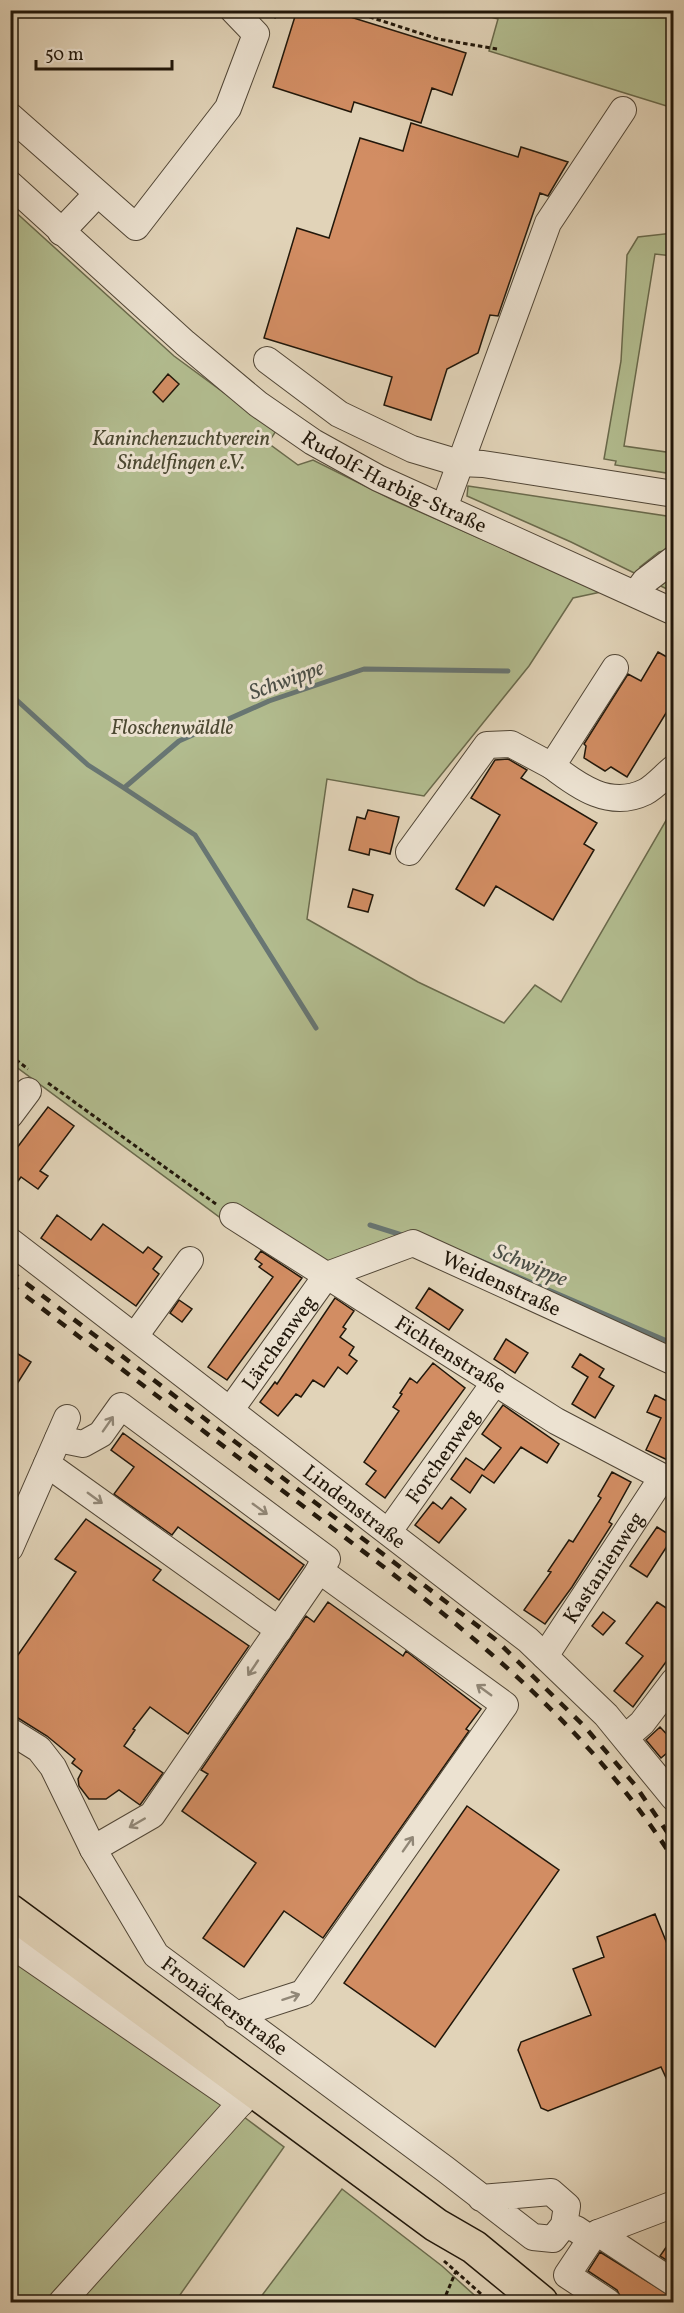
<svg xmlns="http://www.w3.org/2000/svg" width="684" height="2313" font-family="Vollkorn,serif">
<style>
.green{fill:#b2bc8f;stroke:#6a6a4c;stroke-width:1.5}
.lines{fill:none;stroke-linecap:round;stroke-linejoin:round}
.stream{stroke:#687673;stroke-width:5}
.building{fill:#d28d63;stroke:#21170a;stroke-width:1.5}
.minor-casing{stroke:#514636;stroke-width:28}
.major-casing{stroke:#21170a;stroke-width:36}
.path{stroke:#21170a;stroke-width:3;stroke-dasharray:4.5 3;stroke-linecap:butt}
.minor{stroke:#ece2d1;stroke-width:26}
.major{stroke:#e1d3b8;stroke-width:33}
.rail{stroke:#21170a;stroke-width:4.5;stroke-dasharray:10 10;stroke-linecap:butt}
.oneway{stroke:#918777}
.labels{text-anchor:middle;stroke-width:6;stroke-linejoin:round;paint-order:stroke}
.park-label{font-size:21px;font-style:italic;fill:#4c4932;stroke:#ece2d1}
.street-label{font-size:21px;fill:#21170a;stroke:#ece2d1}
.water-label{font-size:22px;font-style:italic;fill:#4b4f47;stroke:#ece2d1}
</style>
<rect width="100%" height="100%" fill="#e1d3b8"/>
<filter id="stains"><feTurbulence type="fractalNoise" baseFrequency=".00333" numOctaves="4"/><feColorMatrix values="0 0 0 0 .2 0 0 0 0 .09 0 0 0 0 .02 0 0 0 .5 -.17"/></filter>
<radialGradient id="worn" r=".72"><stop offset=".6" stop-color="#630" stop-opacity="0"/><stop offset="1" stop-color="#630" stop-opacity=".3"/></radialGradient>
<path class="green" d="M470,11H673V108L489,51L498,19Z
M11,208L174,356L276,431L268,443L298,465L313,460L393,500L601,592L573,598L529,666L424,796L327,779L307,919L418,982L504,1023L535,985L561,1002L668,817L673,820V1359L417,1239L326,1268L241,1233L11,1063Z
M673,233V256L655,254L624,446L673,453V474L615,465L616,461L604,459L621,361L627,255L638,237Z
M468,486L673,517V549L659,552L640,567L673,578V592L571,542L467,496Z
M10,1950L226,2102L44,2302H11Z
M244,2117L284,2147L175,2302H79L151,2217Z
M342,2189L442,2266L482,2302H257Z"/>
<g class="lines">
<path class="stream" d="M10,694L88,765L124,788
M316,1028L195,835L124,788L179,741L269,701L364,669L508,671
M370,1225L405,1236
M474,1258L674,1344"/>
</g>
<path class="building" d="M297,10H328L466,53L452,95L432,88L421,123L354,102L351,112L273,87Z
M411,123L518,157L521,147L568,162L548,196L540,193L498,316L490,315L478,353L447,369L431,420L384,405L392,377L264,338L297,228L329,238L360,138L403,151Z
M168,374L179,384L163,402L153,392Z
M658,652L674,661V700L627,777L611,767L605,771L584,758L586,746L584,744L628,674L641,681Z
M508,759L527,770L521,778L597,823L584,844L594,850L553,920L496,886L484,906L456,889L500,815L471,798L495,760Z
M368,810L399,817L390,854L370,849L369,855L349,850L357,817L365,819Z
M353,889L373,895L368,912L348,907Z
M48,1107L74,1126L40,1171L48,1176L38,1189L21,1177L10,1192V1157Z
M57,1215L91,1240L103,1224L143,1253L148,1247L162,1257L153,1269L159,1274L136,1306L41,1238Z
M261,1251L302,1278L227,1380L208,1367L273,1277L259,1267L262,1264L255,1259Z
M429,1288L463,1310L449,1330L416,1308Z
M335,1298L354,1311L343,1327L346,1329L340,1337L354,1347L349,1355L357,1361L347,1374L338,1367L324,1387L313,1380L301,1397L296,1394L278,1416L260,1402L275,1382L277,1384Z
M179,1300L192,1309L182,1322L170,1313Z
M506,1339L528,1353L515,1373L494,1359Z
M10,1349L31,1362L10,1395Z
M580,1354L604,1369L599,1377L614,1386L595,1418L572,1404L588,1377L572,1367Z
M433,1363L465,1388L385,1498L366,1484L376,1471L364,1462L399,1411L393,1407L402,1394L400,1393L410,1378L417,1383Z
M674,1393V1463L646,1450L661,1418L647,1412L655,1395L669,1402Z
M503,1405L559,1444L547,1463L521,1447L494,1483L482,1475L470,1493L451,1479L466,1458L484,1470L501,1448L482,1434Z
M123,1433L304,1565L279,1600L178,1527L172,1535L114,1494L134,1467L111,1450Z
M612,1472L631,1482L609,1522L612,1524L572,1587L545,1624L524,1610L551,1572L548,1571L569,1540L573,1542L601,1498L598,1496Z
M451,1497L466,1509L439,1543L415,1525L433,1502L442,1509Z
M86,1519L161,1570L153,1580L249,1646L188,1734L150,1707L133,1729L135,1730L124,1746L163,1773L140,1805L119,1790L106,1799H89L79,1786L78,1779L82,1771L72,1763L75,1759L47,1736L10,1713V1650L18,1655L76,1572L55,1559Z
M657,1527L673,1537L647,1577L630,1566Z
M328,1602L403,1656L406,1651L481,1709L466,1729L469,1731L323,1938L284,1911L244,1967L203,1938L256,1863L182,1811L208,1774L201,1770L306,1616L314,1622Z
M657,1602L674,1613V1651L633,1707L614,1691L643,1656L626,1643Z
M603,1612L615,1621L603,1635L592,1626Z
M660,1727L674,1742V1747L661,1758L646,1740Z
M467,1806L559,1870L435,2047L344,1983Z
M655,1914L674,1961V2095L661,2067L548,2111L541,2108L518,2050L521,2042L591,2015L573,1969L604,1957L597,1937Z
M674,2236V2265L660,2256Z
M600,2252L674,2298V2302H623L617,2290L588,2271Z"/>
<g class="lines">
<defs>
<g id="minor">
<path d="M10,116L136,227L228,108L256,34L233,10"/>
<path id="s1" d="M10,184L185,343L258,404L313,442L378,478L674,612"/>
<path d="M61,232L97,194"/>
<path d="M267,360L339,414L412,449L459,463L483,464L674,494"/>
<path d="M448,497L548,223L623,110"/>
<path d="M636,593L645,581L674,559"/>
<path d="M615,668L552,766C579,787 610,809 645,792C655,787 665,775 674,768"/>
<path d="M409,852L487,745L511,744L552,766"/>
<path d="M10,1115L28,1091"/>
<path id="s2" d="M233,1216L556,1421L674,1483"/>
<path id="s3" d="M10,1241L528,1640L606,1715L674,1798"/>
<path id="s4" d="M327,1275L413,1243L674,1362"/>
<path d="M135,1336L190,1260"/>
<path id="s5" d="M231,1409L327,1275"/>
<path d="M58,1439L83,1444L101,1434L121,1406L327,1559L152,1815L93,1849"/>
<path d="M47,1464L279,1630"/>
<path id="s6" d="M389,1531L495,1382"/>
<path d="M10,1548L67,1418"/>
<path id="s7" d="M545,1656L662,1478"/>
<path id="s8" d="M10,1731L39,1749L53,1767L93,1849L156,1955L445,2169L533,2237L553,2239L564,2225L567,2206L551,2192L481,2198"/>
<path d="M626,1737L642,1723L674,1681"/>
<path d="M10,1944L241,2103"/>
<path d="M235,2015L303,1993L505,1705L319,1570"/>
<path d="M564,2225L576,2229L591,2239L598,2233L674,2204"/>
<path d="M598,2233L674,2283"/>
<path d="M591,2239L567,2275L608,2302"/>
<path d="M62,2302L253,2089"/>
</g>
<path id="major" d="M10,1911L436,2225L474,2247L541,2302"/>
</defs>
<use href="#minor" class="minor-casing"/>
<use href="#major" class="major-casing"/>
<path class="path" d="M348,10L438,39L497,49
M274,18L280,10
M10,1055L28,1069
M48,1083L216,1204
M444,2261L490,2302
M443,2302L456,2271"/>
<use href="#minor" class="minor"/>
<use href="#major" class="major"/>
<path class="rail" d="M10,1271L495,1639L584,1726L635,1785L674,1842
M10,1284C107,1358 203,1431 299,1503C441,1610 577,1708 674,1860"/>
</g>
<defs><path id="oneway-shaft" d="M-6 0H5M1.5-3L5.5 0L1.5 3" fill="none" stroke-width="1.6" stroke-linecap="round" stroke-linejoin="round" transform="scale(1.5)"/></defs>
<g class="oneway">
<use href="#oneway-shaft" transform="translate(108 1424) rotate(-55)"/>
<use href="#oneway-shaft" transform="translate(95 1498) rotate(36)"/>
<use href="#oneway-shaft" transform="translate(260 1509) rotate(36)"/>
<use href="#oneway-shaft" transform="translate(253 1668) rotate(124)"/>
<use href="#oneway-shaft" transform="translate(484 1690) rotate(-144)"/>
<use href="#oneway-shaft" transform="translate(137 1823) rotate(150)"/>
<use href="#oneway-shaft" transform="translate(408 1844) rotate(-55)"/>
<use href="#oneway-shaft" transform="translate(291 1997) rotate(-18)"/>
</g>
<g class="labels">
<g class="park-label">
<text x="181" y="445">Kaninchenzuchtverein<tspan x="181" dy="24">Sindelfingen e.V.</tspan></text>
<text x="172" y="734">Floschenwäldle</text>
</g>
<g class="street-label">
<text dy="7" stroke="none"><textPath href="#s1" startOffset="489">Rudolf-Harbig-Straße</textPath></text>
<text dy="7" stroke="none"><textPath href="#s4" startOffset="189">Weidenstraße</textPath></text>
<text dy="7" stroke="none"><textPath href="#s5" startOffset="82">Lärchenweg</textPath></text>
<text dy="7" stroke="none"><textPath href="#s2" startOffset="258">Fichtenstraße</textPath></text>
<text dy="7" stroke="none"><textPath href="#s6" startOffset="92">Forchenweg</textPath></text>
<text dy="7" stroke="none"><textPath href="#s3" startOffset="435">Lindenstraße</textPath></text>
<text dy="7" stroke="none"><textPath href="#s7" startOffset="106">Kastanienweg</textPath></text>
<text dy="7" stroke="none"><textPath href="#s8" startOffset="357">Fronäckerstraße</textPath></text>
</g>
<g class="water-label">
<text transform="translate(286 679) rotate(-20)" y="8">Schwippe</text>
<text transform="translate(531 1264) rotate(23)" y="8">Schwippe</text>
</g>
</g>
<rect width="684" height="2313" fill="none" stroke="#e1d3b8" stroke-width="36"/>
<rect x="12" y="12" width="660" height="2289" fill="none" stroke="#21170a" stroke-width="3"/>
<rect x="18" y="18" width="648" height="2277" fill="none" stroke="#21170a" stroke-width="1.5"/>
<path d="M36 60v9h136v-9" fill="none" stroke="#21170a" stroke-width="3"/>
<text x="45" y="60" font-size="18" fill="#21170a" stroke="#ece2d1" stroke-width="4.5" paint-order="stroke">50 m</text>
<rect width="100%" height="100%" filter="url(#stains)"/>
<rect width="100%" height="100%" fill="url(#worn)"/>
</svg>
